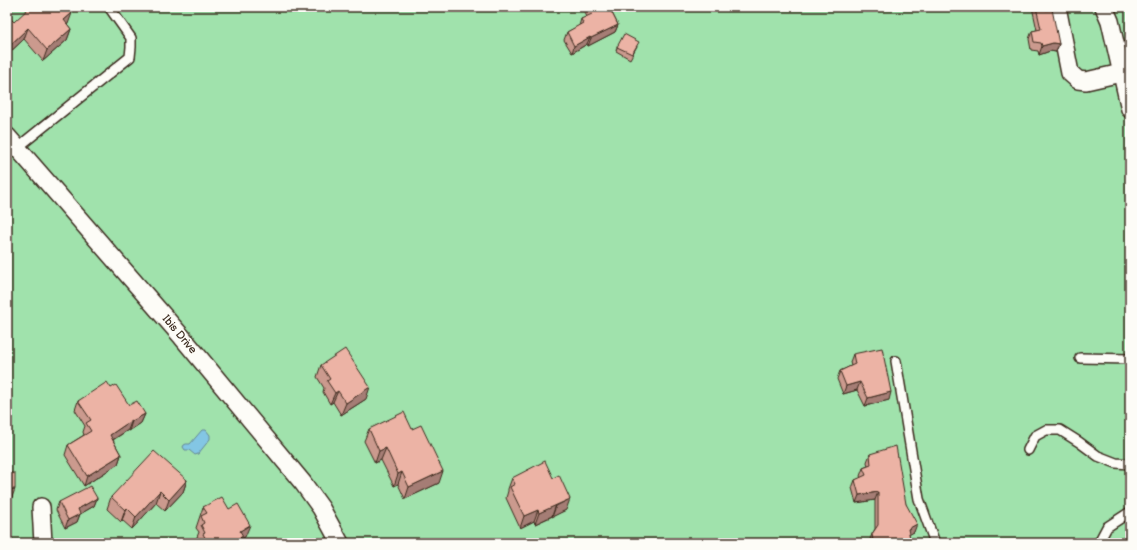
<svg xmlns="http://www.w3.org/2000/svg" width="1137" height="550" font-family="'Balsamiq Sans',sans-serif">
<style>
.green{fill:#a0e2ac;stroke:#6e8665}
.water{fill:#83c6e4;stroke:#668895}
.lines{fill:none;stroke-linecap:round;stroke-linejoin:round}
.service-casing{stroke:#3b2a1e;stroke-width:12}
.minor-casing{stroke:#3b2a1e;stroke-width:20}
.service{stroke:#fdfcf7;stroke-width:9}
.minor{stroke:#fdfcf7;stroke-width:17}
.wall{fill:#cb9a8e;stroke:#3b2a1e}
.shaded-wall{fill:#a57d74;stroke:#3b2a1e}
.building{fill:#ecb3a5;stroke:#3b2a1e}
.labels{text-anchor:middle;stroke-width:3;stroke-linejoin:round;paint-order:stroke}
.street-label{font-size:11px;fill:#3b2a1e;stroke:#fdfcf7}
</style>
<rect width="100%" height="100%" fill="#fdfcf7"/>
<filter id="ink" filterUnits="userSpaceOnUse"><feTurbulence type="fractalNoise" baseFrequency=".025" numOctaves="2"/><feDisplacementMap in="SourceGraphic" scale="8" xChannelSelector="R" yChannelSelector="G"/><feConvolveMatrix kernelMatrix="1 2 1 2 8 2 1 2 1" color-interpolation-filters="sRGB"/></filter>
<g filter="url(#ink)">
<path class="green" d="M7,7H1130V543H7Z"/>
<path class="water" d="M202,430H206L210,435V439L198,454L195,455L189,450H185L183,447L184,445L186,444H190Z"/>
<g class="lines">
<defs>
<path id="service" d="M17,148L130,57L131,47V38L109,7
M1080,358L1130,359
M896,361L919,499L935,543
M1028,450L1035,436L1046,430H1060L1079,442L1098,456L1116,463L1130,464
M1099,542L1107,527L1130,512"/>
<path id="minor" d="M1057,7L1070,73L1078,80L1086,81L1121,73
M1104,7L1110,21L1130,109
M7,136L182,337L303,483L321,508L340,543
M41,507L43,543"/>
</defs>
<use href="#service" class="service-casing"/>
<use href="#minor" class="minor-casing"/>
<use href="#service" class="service"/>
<use href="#minor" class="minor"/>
</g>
<path class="wall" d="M585,7H609L618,25L615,32L588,46L587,44L572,53L564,40L567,32L579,26L581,19L587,17L584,11Z
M1032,7H1046V10L1059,44L1056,52L1050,51L1039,55L1038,51L1031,50L1029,39L1032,31L1037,30Z
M14,22L68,24H67L71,29L67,40L43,61L24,39L7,55V23Z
M637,46L630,59L616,51L617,47Z
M853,354L889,400L865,406L857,390L843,394L837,379L840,371L851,366L850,362Z
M321,365L366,399L341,415L333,402L330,404L323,392L324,388L317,377Z
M111,388L129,405L145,414L141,423L129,431L128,430L113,440L121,455L118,464L84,486L65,455L68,445L84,435L83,432L85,426L75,410L78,401Z
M369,429L439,483L405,499L398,484L394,486L381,460L375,463L364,441Z
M870,454L906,504L914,532L869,543V542L872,534L875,529V500L856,503L852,488L855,480L861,478L860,476L863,468L868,466L867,462Z
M512,478L566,510L535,524L534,521L520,528L506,498L508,491V489Z
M187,480L183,492L165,511L156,503L132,529L122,520L121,522L107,509L111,497Z
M97,498L94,506L80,514L77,522L65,528L56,510L59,502Z
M203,507L229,509L245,537L241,539L240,543H199L197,537L199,532L196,528Z"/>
<path class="shaded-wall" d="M72,13L68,24L60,31L64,20Z
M618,25L615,32L588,46L591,38Z
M28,28L24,39L7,55V48Z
M71,29L67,40L43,61L47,50Z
M590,37L587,44L572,53L574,46Z
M1053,43L1059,44L1056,52L1050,51L1039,55L1042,46Z
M860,382L857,390L843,394L846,386Z
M370,387L366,399L341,415L346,403Z
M338,391L333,402L330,404L335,393Z
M891,392L889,400L865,406L868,398Z
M145,414L141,423L129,431L132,421Z
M132,420L128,430L106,444L110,435Z
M386,448L381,460L375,463L379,451Z
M121,455L118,464L84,486L87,476Z
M443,471L439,483L405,499L409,487Z
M402,472L398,484L394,486L398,474Z
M187,480L183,492L165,511L169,500Z
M7,489H15L11,500H7Z
M160,491L156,503L132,529L136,517Z
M878,492L875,500L856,503L859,495Z
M97,498L94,506L75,517L78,509Z
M570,499L566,510L552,517L556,506Z
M556,505L552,516L535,524L539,513Z
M127,508L122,520L121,522L125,510Z
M538,510L534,521L520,528L524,516Z
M80,514L77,522L65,528L68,520Z
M917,524L914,532L905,537L908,529Z
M250,525L245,537L241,539L240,543H232L240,531Z"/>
<path class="building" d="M30,7H66L72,13L64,20L71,29L47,50L28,28L7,48V23L11,19L14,22Z
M589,7H609L618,25L591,38L590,37L574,46L567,32L583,23L581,19L592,14Z
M1036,7H1046V10L1052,9L1059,44L1053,43L1042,46L1041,43L1034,42L1032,31L1041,29Z
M624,34L639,42L632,54L617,47Z
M882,348L891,392L868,398L860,382L846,386L840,371L855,364L853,354Z
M345,349L370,387L346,403L338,391L335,393L327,381L330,379L321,365Z
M107,382L111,388L116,385L129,405L137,401L145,414L132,421V420L110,435L121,455L87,476L68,445L91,431L86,423L91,420L78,401Z
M404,412L412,429L421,425L443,471L409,487L402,472L398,474L386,448L379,451L369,429Z
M896,446L906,504L917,524L908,529L911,543H869L873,541L872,534L878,525V492L859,495L855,480L866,475L863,468L871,465L870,454Z
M154,451L187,480L169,500L160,491L136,517L127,508L125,510L111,497Z
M545,461L553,478L559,475L570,499L539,513L538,510L524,516L510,487L515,484L512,478Z
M7,473H15V489H7Z
M90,486L97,498L78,509L80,514L68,520L59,502Z
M222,497L229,509L238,504L250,525L240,531L243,536L233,541L234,543H208L203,534L205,533L201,525L204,523L201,516L207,513L203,507Z
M100,540L102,543H94Z"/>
</g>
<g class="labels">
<g class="street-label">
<text transform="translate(180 334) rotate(50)" y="4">Ibis Drive</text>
</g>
</g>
<rect width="1137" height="550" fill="none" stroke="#fdfcf7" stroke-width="24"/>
<rect x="12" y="12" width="1113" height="526" fill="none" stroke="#3b2a1e" stroke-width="1.5" filter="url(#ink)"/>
</svg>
